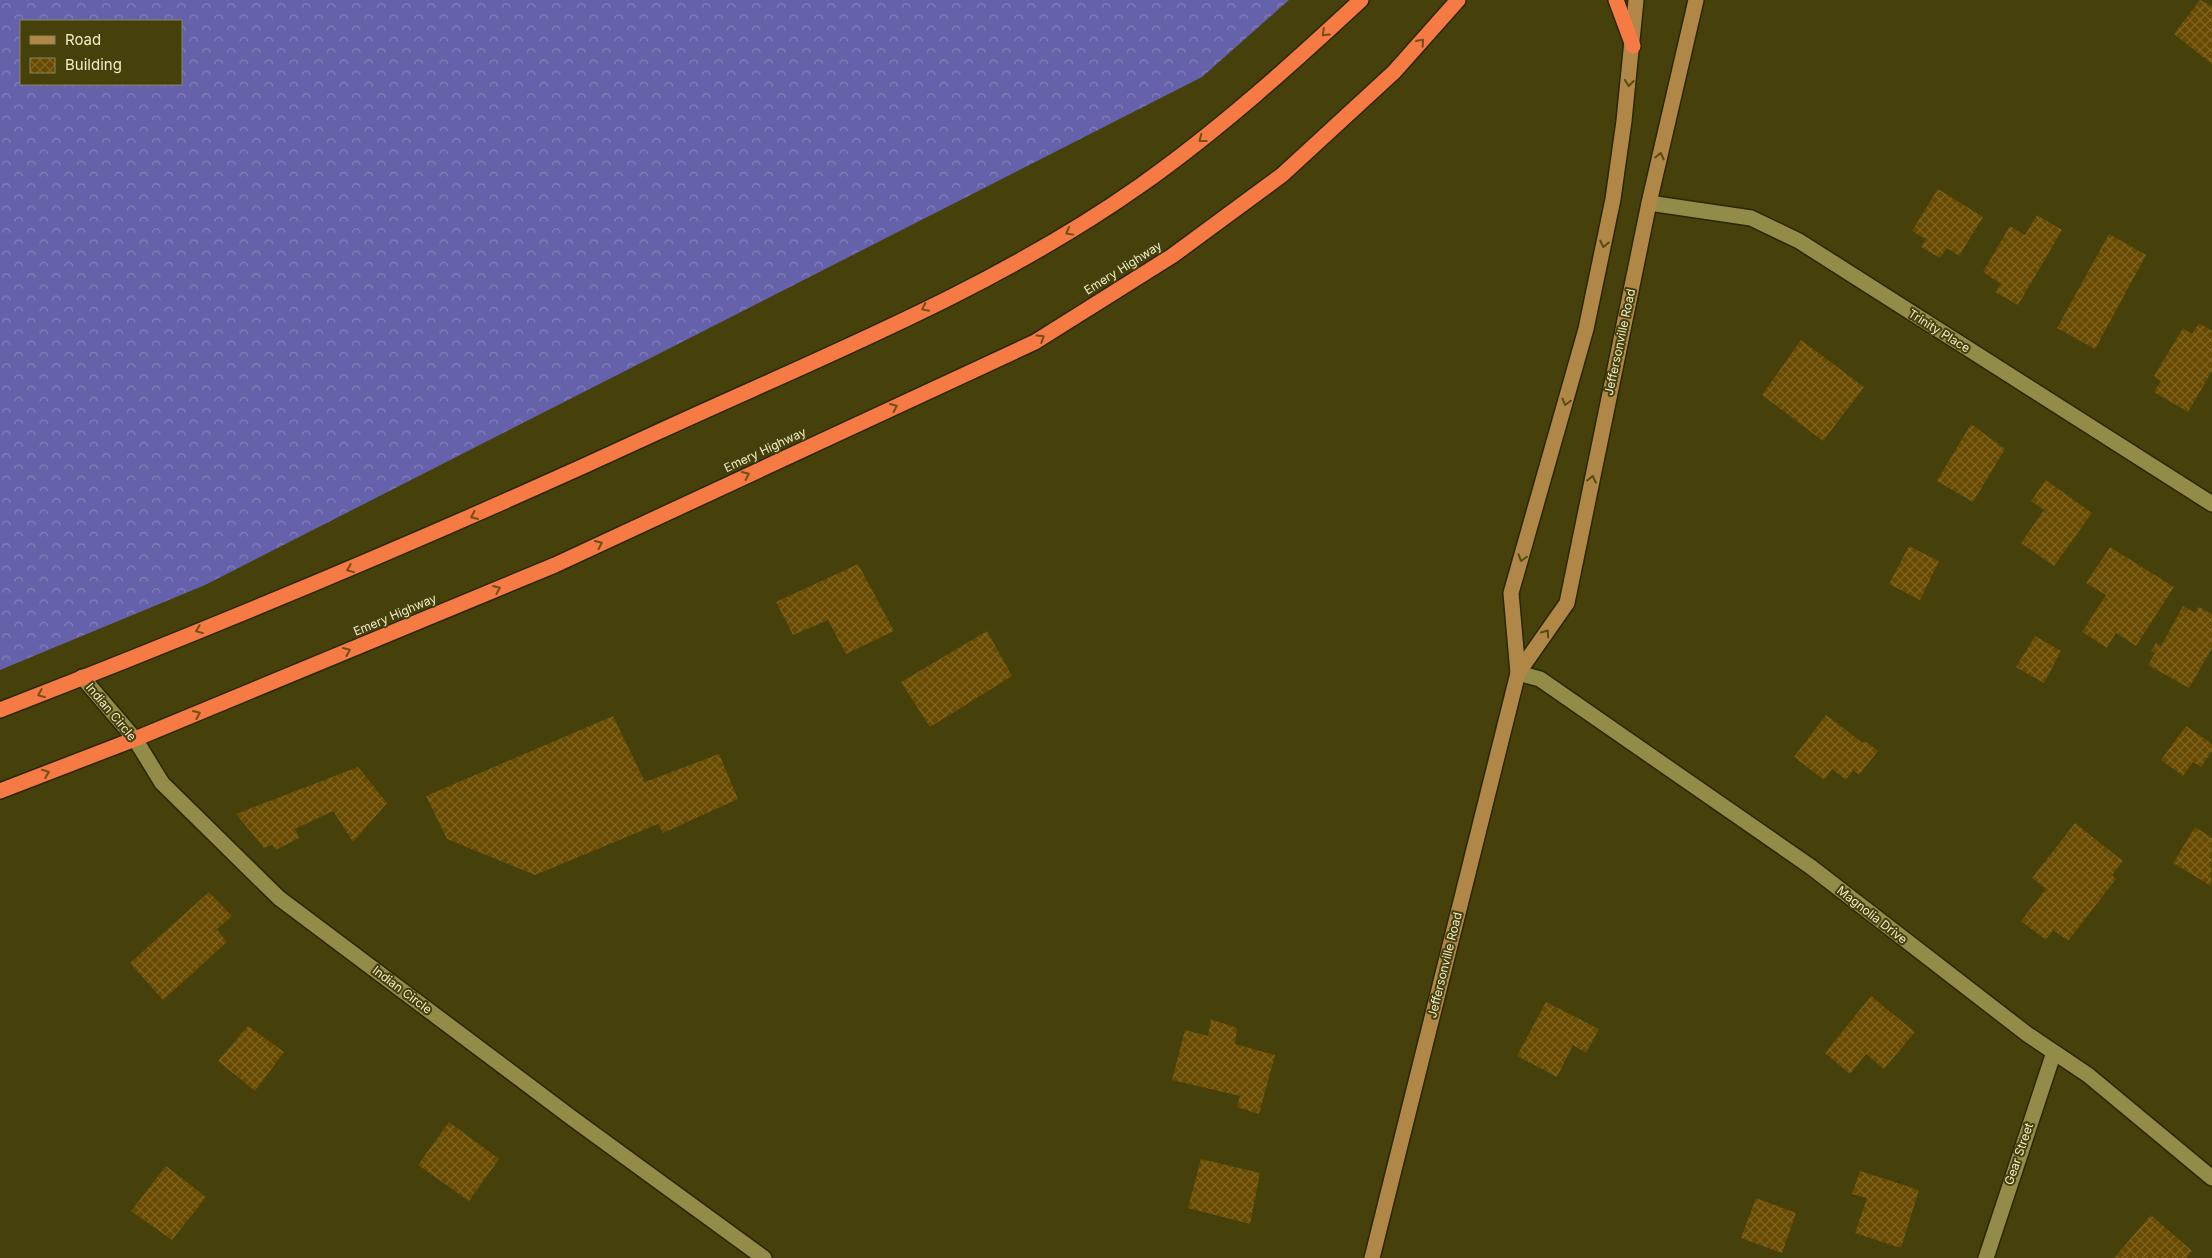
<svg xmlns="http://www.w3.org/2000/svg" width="2212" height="1258" font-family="Inter,sans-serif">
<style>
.forest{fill:url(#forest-crowns);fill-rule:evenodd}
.building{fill:url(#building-cross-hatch)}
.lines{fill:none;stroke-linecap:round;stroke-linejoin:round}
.street-casing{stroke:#2a2702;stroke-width:18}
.secondary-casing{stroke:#2a2702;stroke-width:18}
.highway-casing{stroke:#2a2702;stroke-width:18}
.street{stroke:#938c49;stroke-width:15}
.secondary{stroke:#b08747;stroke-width:15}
.highway{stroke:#f57a43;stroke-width:15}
.oneway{stroke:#724e18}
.oneway2{stroke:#564b13}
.labels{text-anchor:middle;stroke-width:4;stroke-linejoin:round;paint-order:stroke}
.street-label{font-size:12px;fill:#f0edcc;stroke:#46400a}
</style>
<defs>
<pattern id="forest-crowns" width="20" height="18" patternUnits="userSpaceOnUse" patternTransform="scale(1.25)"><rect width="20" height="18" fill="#6562ab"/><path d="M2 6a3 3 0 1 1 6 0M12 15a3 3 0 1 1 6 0" fill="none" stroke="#8380b9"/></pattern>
<pattern id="building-cross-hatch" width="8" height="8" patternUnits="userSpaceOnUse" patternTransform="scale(1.25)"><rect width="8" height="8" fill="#684b00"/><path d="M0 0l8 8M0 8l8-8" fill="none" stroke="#7e6524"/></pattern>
</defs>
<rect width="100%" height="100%" fill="#46400a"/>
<path class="forest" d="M0,0H1289L1202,77L205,585L0,670ZM21,21H181V84H21Z"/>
<path class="building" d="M2200,0L2212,6V64L2174,34Z
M1938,189L1983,217L1959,256L1947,248L1940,258L1921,247L1926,239L1912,231Z
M2037,215L2062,230L2018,305L1995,292L2001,284L1983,272L2010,226L2025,235Z
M2109,234L2146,255L2095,349L2057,328Z
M2199,323L2212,331V371L2188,412L2154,392L2161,381L2154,376L2183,328L2192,334Z
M1801,340L1864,387L1823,441L1762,395Z
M1971,424L2005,449L1973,502L1937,481Z
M2046,480L2092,513L2054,566L2021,543L2044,510L2031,501Z
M1909,546L1939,561L1920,600L1889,584Z
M2110,547L2174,587L2136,646L2116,633L2107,648L2082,632L2106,595L2086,583Z
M858,564L894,631L846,654L828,620L793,635L776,602Z
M2183,606L2195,613L2199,607L2212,614V648L2189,688L2148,665L2155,653L2151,651L2156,643L2161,646Z
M987,631L1012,676L930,727L901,682Z
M2035,636L2061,651L2044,683L2016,667Z
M1826,715L1863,743L1865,741L1878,751L1859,775L1853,770L1846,780L1832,769L1824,780L1794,757Z
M613,716L645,782L719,754L738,799L663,833L658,824L535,875L447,839L426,796Z
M2186,726L2212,744V751L2201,767L2193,762L2183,776L2161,760Z
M358,767L387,803L353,842L333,811L295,829L299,838L276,850L272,845L264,848L236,814Z
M2075,823L2123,861L2112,875L2116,879L2068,941L2053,930L2046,940L2021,921L2046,889L2032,878Z
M2195,827L2212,838L2211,886L2173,863Z
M209,892L232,916L217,929L227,942L163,1000L130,963Z
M1871,996L1915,1032L1884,1069L1866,1054L1850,1074L1825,1053Z
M1546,1002L1599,1029L1586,1053L1573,1045L1557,1077L1517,1056Z
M1211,1019L1237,1028L1235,1044L1275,1055L1259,1114L1237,1107L1240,1096L1172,1080L1185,1030L1208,1036Z
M248,1026L284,1052L255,1091L218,1061Z
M449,1122L499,1159L469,1201L418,1165Z
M1201,1159L1260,1173L1250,1224L1188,1208Z
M166,1166L206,1197L172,1240L131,1211Z
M1860,1171L1919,1190L1901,1248L1855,1233L1867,1198L1852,1194Z
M1756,1198L1796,1213L1782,1253L1741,1238Z
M2151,1215L2192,1251L2186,1258H2114Z"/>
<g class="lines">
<defs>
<path id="street" d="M1649,203L1751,218L1799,241L2212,504
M1518,673L1540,679L1811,867L2027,1034L2088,1075L2212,1178
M82,677L135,739L162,783L279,898L572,1118L764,1258
M1986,1258L2054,1052"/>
<path id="secondary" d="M1518,673L1567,603L1649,203L1696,0
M1372,1258L1518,673L1511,593L1586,329L1613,199L1624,121L1636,0"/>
<path id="highway" d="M1616,0L1633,46
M0,710C222,624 442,532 658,432C821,357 994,289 1141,185C1219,130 1291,65 1361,0
M0,791L135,739L555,565L1035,342L1172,256L1282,175L1394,72L1458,0"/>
</defs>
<use href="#street" class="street-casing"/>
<use href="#secondary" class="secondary-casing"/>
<use href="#highway" class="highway-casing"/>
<use href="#street" class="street"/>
<use href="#secondary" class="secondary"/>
<use href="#highway" class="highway"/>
</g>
<defs><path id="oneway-chevron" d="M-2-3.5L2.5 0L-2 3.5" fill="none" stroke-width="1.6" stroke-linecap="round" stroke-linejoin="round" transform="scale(1.25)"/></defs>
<g class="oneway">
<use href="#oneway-chevron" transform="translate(1325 33) rotate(137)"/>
<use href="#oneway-chevron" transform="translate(1421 42) rotate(-49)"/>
<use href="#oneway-chevron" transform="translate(1202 139) rotate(142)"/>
<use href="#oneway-chevron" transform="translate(1069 232) rotate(151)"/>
<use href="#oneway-chevron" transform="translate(925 308) rotate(154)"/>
<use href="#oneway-chevron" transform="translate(1041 338) rotate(-32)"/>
<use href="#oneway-chevron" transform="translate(894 407) rotate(-25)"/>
<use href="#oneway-chevron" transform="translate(746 475) rotate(-25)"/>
<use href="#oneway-chevron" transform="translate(474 516) rotate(156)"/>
<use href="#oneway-chevron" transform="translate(599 544) rotate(-25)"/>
<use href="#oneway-chevron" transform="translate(350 569) rotate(158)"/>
<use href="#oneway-chevron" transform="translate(497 589) rotate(-23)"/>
<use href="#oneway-chevron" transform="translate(199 630) rotate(158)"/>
<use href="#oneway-chevron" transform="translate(347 651) rotate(-23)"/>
<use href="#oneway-chevron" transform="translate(41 694) rotate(158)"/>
<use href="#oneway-chevron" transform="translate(197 714) rotate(-23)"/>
<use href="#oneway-chevron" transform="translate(46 773) rotate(-21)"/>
</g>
<g class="oneway2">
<use href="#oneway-chevron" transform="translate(1629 83) rotate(96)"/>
<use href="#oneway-chevron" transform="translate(1660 156) rotate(-77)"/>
<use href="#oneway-chevron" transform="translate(1604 244) rotate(102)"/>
<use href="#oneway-chevron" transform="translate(1566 402) rotate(105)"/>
<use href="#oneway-chevron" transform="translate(1592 479) rotate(-78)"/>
<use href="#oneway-chevron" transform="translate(1522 558) rotate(106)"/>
<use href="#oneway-chevron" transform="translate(1546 633) rotate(-55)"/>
</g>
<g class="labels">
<g class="street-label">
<text transform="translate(1123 268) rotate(-32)" y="4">Emery Highway</text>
<text transform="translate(1939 331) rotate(32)" y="4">Trinity Place</text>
<text transform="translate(1620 342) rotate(-78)" y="4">Jeffersonville Road</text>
<text transform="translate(765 450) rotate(-25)" y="4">Emery Highway</text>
<text transform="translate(395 615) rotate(-23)" y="4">Emery Highway</text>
<text transform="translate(111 712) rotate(50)" y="4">Indian Circle</text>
<text transform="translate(1872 915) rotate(38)" y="4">Magnolia Drive</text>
<text transform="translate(1445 965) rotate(-76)" y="4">Jeffersonville Road</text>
<text transform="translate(402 990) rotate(37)" y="4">Indian Circle</text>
<text transform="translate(2019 1154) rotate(-71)" y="4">Gear Street</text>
</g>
</g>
<rect x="20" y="20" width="162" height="65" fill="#46400a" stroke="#8a8558"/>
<rect x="30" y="36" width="25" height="8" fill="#b08747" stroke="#8a8558"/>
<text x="65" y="45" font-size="15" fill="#f0edcc">Road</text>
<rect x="30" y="58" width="25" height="15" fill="url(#building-cross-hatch)" stroke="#8a8558"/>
<text x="65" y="70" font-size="15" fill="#f0edcc">Building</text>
</svg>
